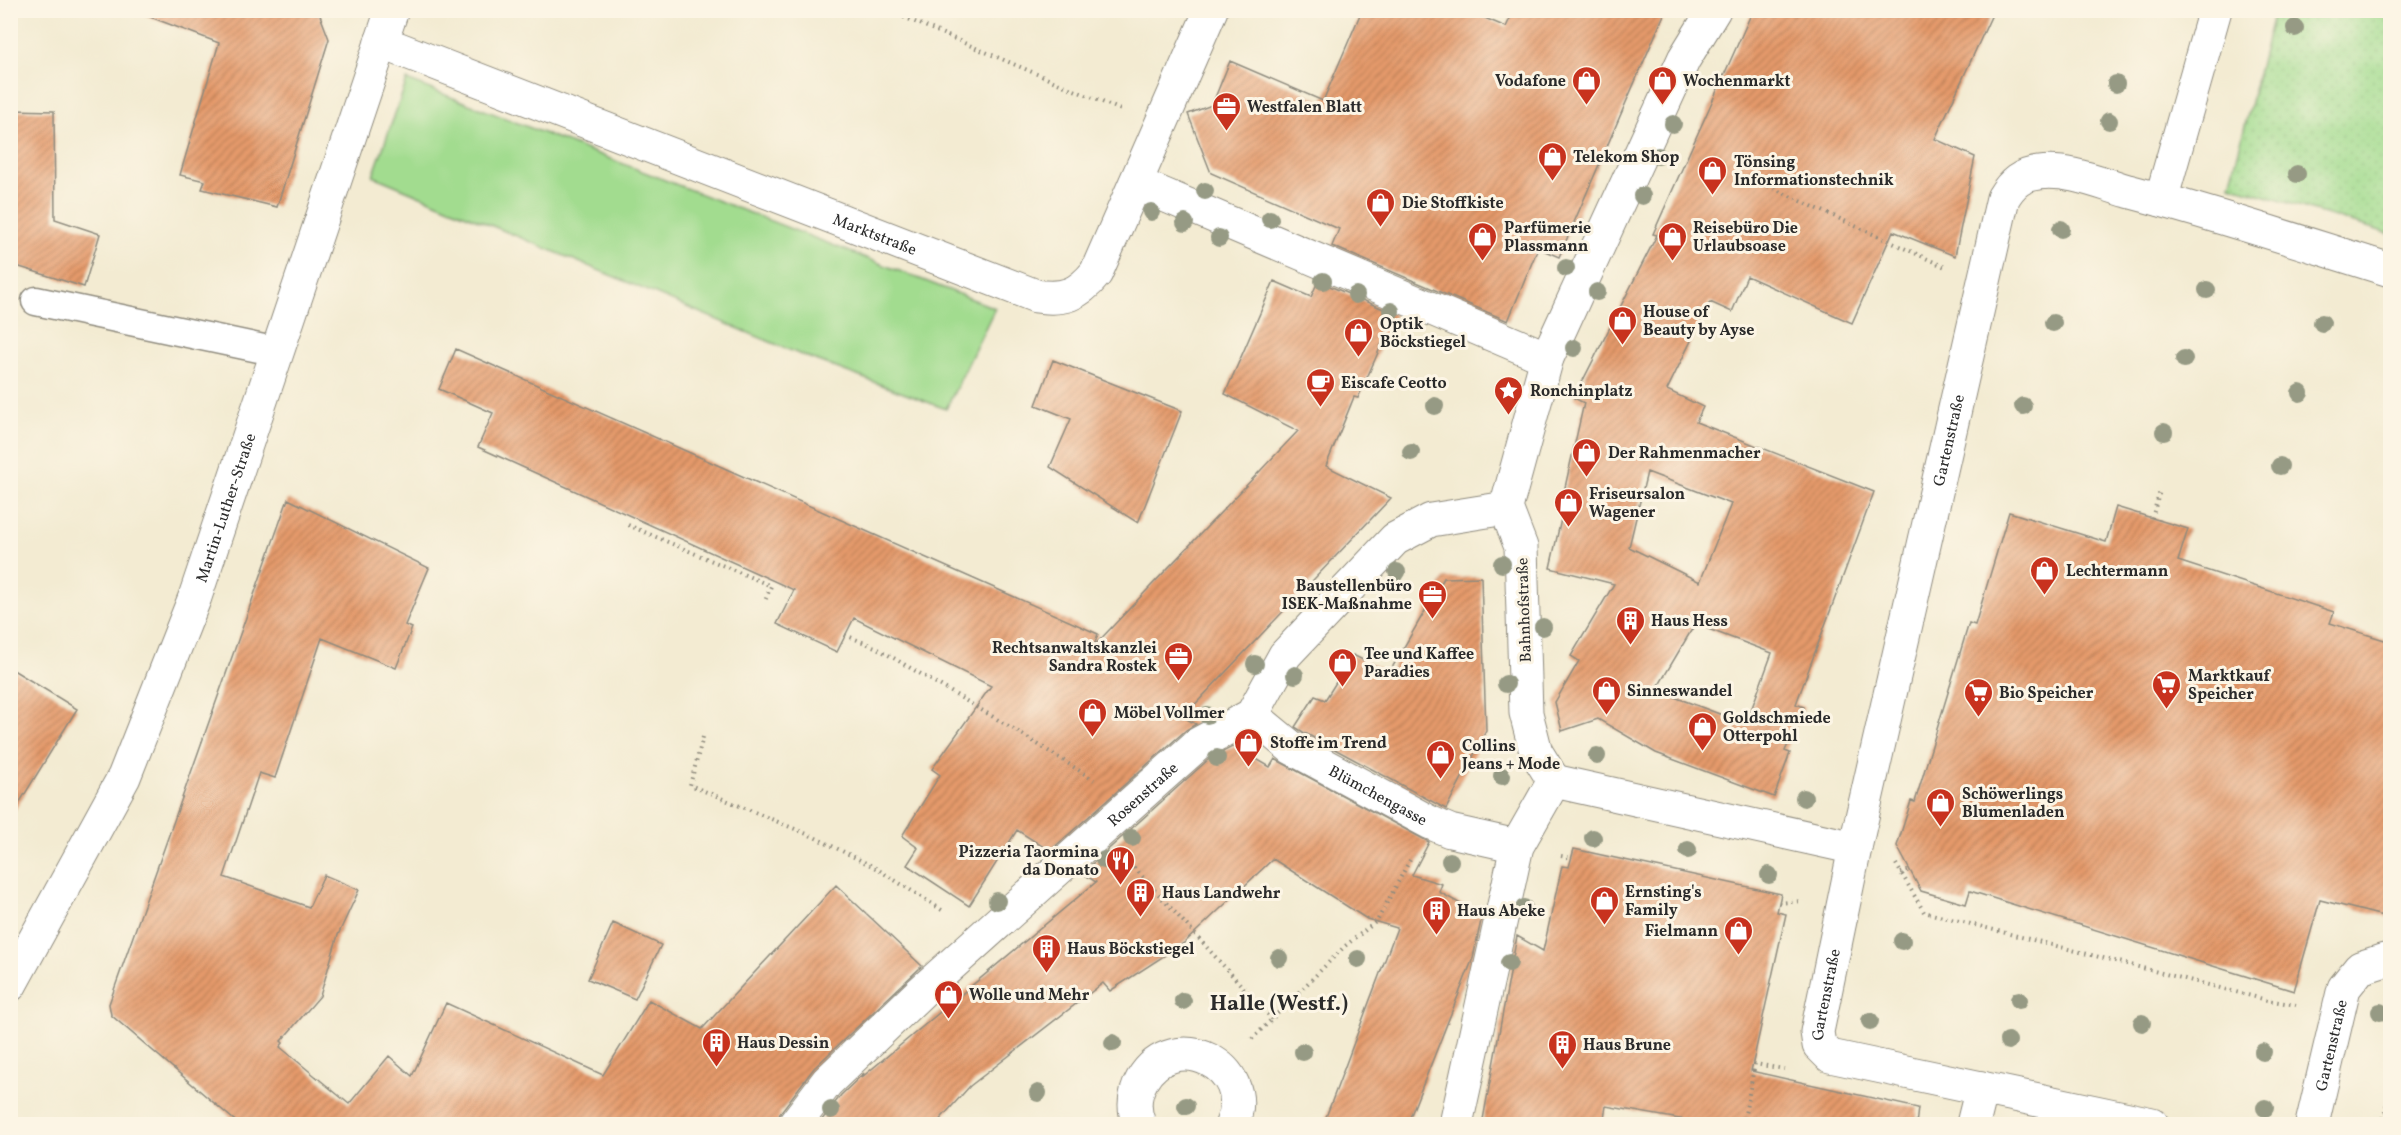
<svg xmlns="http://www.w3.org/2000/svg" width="2401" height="1135" font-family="Vollkorn,serif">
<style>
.grass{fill:#a2dc8f;stroke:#66845d;stroke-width:1.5}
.park{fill:url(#park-dots);stroke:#66845d;stroke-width:1.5}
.building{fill:url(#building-hatch);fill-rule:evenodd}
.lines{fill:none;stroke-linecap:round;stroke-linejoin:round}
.lane-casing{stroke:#8f8b7e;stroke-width:31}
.street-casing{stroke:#8f8b7e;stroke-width:35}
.secondary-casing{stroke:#8f8b7e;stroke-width:35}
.path{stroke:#8f8b7e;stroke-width:4;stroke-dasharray:1.5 4.5;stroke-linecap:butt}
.lane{stroke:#fff;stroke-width:28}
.street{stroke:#fff;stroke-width:33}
.secondary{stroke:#fff;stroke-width:33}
.tree{fill:#969a84}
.labels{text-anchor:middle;stroke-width:6;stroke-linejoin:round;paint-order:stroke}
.poi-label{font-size:16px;font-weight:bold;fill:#2b2b2b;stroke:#fcf5e5;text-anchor:start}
.street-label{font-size:16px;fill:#2b2b2b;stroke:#fcf5e5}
.district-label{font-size:22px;font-weight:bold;fill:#2b2b2b;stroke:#fcf5e5}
</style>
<defs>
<pattern id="park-dots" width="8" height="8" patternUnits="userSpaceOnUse" patternTransform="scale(1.5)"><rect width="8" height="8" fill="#a2dc8f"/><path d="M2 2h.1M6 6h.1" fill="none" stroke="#8cbd7c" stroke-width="1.8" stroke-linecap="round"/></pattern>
<pattern id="building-hatch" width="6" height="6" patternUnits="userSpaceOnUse" patternTransform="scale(1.5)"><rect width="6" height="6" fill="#e59a6a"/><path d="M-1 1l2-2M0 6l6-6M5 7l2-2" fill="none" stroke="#ba7e57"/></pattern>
</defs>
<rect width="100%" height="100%" fill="#fcf5e5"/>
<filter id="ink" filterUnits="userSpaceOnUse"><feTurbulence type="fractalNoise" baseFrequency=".0167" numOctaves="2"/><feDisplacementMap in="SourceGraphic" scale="12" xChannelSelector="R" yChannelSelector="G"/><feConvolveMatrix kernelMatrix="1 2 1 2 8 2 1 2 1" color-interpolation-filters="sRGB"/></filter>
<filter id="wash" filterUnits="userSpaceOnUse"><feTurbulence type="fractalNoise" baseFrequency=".008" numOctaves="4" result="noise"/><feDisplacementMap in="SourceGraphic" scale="24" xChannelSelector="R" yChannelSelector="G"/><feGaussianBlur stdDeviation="1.35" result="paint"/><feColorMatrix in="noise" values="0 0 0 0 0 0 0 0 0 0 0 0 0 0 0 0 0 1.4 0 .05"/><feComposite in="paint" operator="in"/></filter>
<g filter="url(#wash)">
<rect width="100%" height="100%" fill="#f3ebd2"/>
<path class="grass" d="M407,80L995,308L946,409L799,354L373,176Z"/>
<path class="park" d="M2274,11H2390V234L2230,185Z"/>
<g id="blocks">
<path class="building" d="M146,10H318L329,39L277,207L202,189L205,181L180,175L219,43L145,15Z
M1362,10H1466L1506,27L1514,10H1666L1559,257L1538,248L1508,321L1332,246L1339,229L1211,173L1188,114L1212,105L1230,61L1323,101Z
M1753,10H1994L1935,139L1975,157L1955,256L1893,231L1852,323L1747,276L1732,312L1710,302L1667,390L1703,407L1696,422L1874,492L1796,704L1804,707L1785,751L1790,753L1774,797L1656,753L1598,719L1562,731L1555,702L1579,661L1571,656L1614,584L1550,568L1562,515L1559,514L1584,403L1574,398L1657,235L1653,234ZM1647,472L1731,504L1700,582L1629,547ZM1695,624L1772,653L1746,724L1656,690Z
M10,110L54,111L55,219L100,234L84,287L10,264Z
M1274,281L1311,297L1318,281L1395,314L1358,398L1354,397L1326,466L1391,498L1183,717L1196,724L1186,730L1050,851L1017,830L969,906L907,865L918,848L902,836L940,775L932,769L991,686L854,618L837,652L777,624L794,590L478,447L493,413L439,389L456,349L1098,634L1094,646L1298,431L1225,394Z
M1053,360L1182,411L1138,523L1050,467L1071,419L1036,405Z
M288,499L429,568L405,625L412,628L396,668L322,638L275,778L259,773L224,877L309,907L324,875L359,890L338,935L320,996L281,1041L283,1043L280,1047L349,1104L389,1056L412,1076L446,1003L603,1075L649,1000L702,1029L836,885L922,966L814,1068L780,1113L777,1125H240L111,1015L109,1004Z
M2116,507L2188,529L2178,561L2334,612L2330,623L2391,642V918L2320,900L2294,991L1970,891L1966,904L1921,891L1897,846L1911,801L1915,802L1969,623L1975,625L2009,512L2106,542Z
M1481,577L1486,731L1446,809L1303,732L1295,727L1315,696L1325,700L1353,655L1389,673L1444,578Z
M10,668L77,709L10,818Z
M1234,746L1270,767L1275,759L1429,842L1412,875L1442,884L1439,892L1482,916L1473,958L1407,1125H1323L1397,928L1367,919L1273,859L1184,943L1110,991L1103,983L970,1086L935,1125H818L841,1095L864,1073L861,1078L1096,882L1082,873L1209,759Z
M1574,849L1781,894L1777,912L1786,914L1751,1071L1918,1108L1916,1125H1714L1606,1106L1603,1125H1482L1517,936L1543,951L1562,866L1569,867Z
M613,923L661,945L635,999L588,979Z"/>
</g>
</g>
<g filter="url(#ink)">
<use href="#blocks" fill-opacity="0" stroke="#8f8b7e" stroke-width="1.5"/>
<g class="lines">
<defs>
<path id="lane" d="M36,301L278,352"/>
<g id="street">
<path id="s1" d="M381,42L1036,296C1064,300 1078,295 1096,273L1211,10"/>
<path d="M1136,183L1547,358"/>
<path d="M2161,200L2215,10"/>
<path id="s2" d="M1252,715L1292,748L1429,822L1450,831L1517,846"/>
<path d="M1554,781L1536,752L1526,713L1521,547L1506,508L1547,358L1684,59L1714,10"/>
<path d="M1554,781L1855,848"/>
<path id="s3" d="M795,1124L827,1082L921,992L1125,809L1198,744L1252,715L1285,655L1395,539L1431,520L1506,508"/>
<path d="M1139,1124C1133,1109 1134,1094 1142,1080C1174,1025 1257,1066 1232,1124"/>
<path d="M1456,1124L1517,846L1554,781"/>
<path d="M1973,1124L1982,1088"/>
<path id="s4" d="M2152,1124L1830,1056L1819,1045L1817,1032L1855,848L2003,198C2012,183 2021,175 2039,173C2068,169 2100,183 2128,191C2216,214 2303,243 2390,270"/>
<path id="s5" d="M2312,1124L2344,988L2360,968L2385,960L2390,961"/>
</g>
<g id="secondary">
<path id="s6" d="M10,985L124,777L195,597L392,10"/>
</g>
</defs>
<use href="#lane" class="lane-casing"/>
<use href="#street" class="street-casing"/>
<use href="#secondary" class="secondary-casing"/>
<path class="path" d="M887,10L1121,110
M1768,186L1945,267
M2152,518L2160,491
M628,525L771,586L765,601
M845,635L875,647L1017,731L1094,780
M703,737L690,785L814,837L874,867L945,912
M1561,856L1572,858
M1130,863L1272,1019
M1896,864L1924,912L2267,1000L2296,1005
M1901,873L1910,870
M1779,903L1802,901
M1252,1039L1345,946L1377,921L1410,860
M1743,1124L1755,1064L1784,1069
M2382,1124L2390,1090"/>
<use href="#lane" class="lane"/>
<use href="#street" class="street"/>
<use href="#secondary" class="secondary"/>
</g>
<g class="tree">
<circle cx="2295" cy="28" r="9"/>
<circle cx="2116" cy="84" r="9"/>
<circle cx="2109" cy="121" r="9"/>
<circle cx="1673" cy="124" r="9"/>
<circle cx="1658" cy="156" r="9"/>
<circle cx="2297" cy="174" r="9"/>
<circle cx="1205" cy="191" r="9"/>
<circle cx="1642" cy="196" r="9"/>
<circle cx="1151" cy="212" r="9"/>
<circle cx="1270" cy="219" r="9"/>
<circle cx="1185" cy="223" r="9"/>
<circle cx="2061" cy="229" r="9"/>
<circle cx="1219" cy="238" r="9"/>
<circle cx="1566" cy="268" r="9"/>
<circle cx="1323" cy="281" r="9"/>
<circle cx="2207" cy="290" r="9"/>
<circle cx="1597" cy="292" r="9"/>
<circle cx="1356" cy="295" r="9"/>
<circle cx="1391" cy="311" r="9"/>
<circle cx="2053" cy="323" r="9"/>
<circle cx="2322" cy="323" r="9"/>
<circle cx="1574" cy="348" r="9"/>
<circle cx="2184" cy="359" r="9"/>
<circle cx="2300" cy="393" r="9"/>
<circle cx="1435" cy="406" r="9"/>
<circle cx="2023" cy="406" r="9"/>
<circle cx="2164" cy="432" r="9"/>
<circle cx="1411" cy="452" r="9"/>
<circle cx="2280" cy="466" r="9"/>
<circle cx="1502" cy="564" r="9"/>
<circle cx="1397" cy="572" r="9"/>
<circle cx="1543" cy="627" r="9"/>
<circle cx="1255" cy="664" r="9"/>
<circle cx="1295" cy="675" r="9"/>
<circle cx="1506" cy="684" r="9"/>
<circle cx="1207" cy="715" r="9"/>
<circle cx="1597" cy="756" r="9"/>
<circle cx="1217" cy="758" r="9"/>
<circle cx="1502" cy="776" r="9"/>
<circle cx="1804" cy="798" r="9"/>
<circle cx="1132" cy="838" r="9"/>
<circle cx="1593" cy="838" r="9"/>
<circle cx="1688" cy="850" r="9"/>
<circle cx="1104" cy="860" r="9"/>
<circle cx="1450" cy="861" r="9"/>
<circle cx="1769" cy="875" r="9"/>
<circle cx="997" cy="901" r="9"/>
<circle cx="1524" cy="908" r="9"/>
<circle cx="1902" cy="941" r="9"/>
<circle cx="1279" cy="958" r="9"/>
<circle cx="1358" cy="959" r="9"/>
<circle cx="1509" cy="963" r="9"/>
<circle cx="945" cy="993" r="9"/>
<circle cx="2019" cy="1000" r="9"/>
<circle cx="1183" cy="1001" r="9"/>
<circle cx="2380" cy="1012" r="9"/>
<circle cx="1870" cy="1021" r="9"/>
<circle cx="2142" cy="1023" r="9"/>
<circle cx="2008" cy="1041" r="9"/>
<circle cx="1113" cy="1043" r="9"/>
<circle cx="1303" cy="1052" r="9"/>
<circle cx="2263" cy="1052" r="9"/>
<circle cx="1038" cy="1093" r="9"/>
<circle cx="1186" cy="1106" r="9"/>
<circle cx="2265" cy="1108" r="9"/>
<circle cx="831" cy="1110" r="9"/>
</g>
</g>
<defs>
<symbol id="shop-pin" viewBox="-11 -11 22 30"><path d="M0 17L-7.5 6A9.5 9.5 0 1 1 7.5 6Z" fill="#c8321e" stroke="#fcf5e5"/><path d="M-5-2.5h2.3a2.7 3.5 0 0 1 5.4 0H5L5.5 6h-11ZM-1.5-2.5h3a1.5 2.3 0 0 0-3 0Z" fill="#fff"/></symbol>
<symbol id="office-pin" viewBox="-11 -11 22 30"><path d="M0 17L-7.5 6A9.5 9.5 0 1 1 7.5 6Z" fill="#c8321e" stroke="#fcf5e5"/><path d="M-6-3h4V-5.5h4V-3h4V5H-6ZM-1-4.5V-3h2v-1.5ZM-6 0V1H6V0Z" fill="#fff"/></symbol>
<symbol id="cafe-pin" viewBox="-11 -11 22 30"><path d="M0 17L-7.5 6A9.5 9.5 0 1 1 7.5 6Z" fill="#c8321e" stroke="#fcf5e5"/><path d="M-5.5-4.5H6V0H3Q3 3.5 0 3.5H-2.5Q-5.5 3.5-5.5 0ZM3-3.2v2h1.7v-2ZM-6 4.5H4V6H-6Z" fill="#fff"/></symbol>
<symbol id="sight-pin" viewBox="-11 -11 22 30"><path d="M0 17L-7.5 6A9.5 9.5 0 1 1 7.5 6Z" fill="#c8321e" stroke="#fcf5e5"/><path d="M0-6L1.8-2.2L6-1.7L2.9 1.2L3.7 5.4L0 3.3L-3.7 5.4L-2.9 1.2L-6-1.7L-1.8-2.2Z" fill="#fff"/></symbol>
<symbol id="building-pin" viewBox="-11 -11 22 30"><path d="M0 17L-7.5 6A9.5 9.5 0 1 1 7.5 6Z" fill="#c8321e" stroke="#fcf5e5"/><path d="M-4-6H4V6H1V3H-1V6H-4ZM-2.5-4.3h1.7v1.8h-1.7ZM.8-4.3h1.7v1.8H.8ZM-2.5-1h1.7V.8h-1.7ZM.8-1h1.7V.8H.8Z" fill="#fff"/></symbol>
<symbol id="supermarket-pin" viewBox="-11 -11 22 30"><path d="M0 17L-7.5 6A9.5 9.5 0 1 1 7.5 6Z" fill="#c8321e" stroke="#fcf5e5"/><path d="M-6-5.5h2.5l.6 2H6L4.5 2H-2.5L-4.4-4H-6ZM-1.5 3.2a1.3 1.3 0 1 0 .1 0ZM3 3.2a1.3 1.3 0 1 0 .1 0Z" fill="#fff"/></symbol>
<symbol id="restaurant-pin" viewBox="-11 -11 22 30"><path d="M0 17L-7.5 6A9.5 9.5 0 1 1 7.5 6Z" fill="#c8321e" stroke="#fcf5e5"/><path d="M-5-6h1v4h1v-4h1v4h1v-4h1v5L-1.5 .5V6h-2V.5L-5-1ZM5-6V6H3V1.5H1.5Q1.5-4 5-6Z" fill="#fff"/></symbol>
</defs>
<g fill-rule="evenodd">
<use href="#shop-pin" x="1570" y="64" width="33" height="45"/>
<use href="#shop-pin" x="1646" y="64" width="33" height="45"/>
<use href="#office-pin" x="1210" y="90" width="33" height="45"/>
<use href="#shop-pin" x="1536" y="140" width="33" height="45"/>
<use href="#shop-pin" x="1696" y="154" width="33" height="45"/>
<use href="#shop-pin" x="1364" y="186" width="33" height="45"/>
<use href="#shop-pin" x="1466" y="220" width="33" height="45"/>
<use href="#shop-pin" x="1656" y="220" width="33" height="45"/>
<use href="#shop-pin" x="1606" y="304" width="33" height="45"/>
<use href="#shop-pin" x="1342" y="316" width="33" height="45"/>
<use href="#cafe-pin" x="1304" y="366" width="33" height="45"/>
<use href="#sight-pin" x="1492" y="374" width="33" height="45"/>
<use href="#shop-pin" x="1570" y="436" width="33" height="45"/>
<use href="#shop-pin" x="1552" y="486" width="33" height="45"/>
<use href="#shop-pin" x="2028" y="554" width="33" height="45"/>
<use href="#office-pin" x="1416" y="578" width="33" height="45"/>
<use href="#building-pin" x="1614" y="604" width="33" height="45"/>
<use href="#office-pin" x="1162" y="640" width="33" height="45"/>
<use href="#shop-pin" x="1326" y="646" width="33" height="45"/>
<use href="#supermarket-pin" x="2150" y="668" width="33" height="45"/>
<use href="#shop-pin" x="1590" y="674" width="33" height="45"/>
<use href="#supermarket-pin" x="1962" y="676" width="33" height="45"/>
<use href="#shop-pin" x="1076" y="696" width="33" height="45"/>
<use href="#shop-pin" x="1686" y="710" width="33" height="45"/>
<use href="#shop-pin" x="1232" y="726" width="33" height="45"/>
<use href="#shop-pin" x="1424" y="738" width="33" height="45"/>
<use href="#shop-pin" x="1924" y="786" width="33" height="45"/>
<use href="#restaurant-pin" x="1104" y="844" width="33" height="45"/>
<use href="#building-pin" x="1124" y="876" width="33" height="45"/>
<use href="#shop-pin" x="1588" y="884" width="33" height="45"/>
<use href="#building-pin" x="1420" y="894" width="33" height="45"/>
<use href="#shop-pin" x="1722" y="914" width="33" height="45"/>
<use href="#building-pin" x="1030" y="932" width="33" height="45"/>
<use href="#shop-pin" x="932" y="978" width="33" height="45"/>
<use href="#building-pin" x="700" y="1026" width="33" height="45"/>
<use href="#building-pin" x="1546" y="1028" width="33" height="45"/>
</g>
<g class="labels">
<g class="poi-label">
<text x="1566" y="86" text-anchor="end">Vodafone</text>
<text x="1683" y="86">Wochenmarkt</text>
<text x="1247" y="112">Westfalen Blatt</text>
<text x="1573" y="162">Telekom Shop</text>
<text x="1734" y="167">Tönsing<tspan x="1734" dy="18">Informationstechnik</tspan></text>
<text x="1402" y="208">Die Stoffkiste</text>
<text x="1504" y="233">Parfümerie<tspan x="1504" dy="18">Plassmann</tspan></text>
<text x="1693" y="233">Reisebüro Die<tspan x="1693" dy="18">Urlaubsoase</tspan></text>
<text x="1643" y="317">House of<tspan x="1643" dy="18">Beauty by Ayse</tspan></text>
<text x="1380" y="329">Optik<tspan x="1380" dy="18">Böckstiegel</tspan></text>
<text x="1341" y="388">Eiscafe Ceotto</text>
<text x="1530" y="396">Ronchinplatz</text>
<text x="1608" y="458">Der Rahmenmacher</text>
<text x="1589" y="499">Friseursalon<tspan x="1589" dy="18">Wagener</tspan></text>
<text x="2066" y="576">Lechtermann</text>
<text x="1412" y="591" text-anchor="end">Baustellenbüro<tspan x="1412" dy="18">ISEK-Maßnahme</tspan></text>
<text x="1651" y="626">Haus Hess</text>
<text x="1157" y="653" text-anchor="end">Rechtsanwaltskanzlei<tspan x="1157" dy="18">Sandra Rostek</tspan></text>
<text x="1364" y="659">Tee und Kaffee<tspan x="1364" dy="18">Paradies</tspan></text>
<text x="2188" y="681">Marktkauf<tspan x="2188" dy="18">Speicher</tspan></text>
<text x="1627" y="696">Sinneswandel</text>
<text x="1999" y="698">Bio Speicher</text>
<text x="1114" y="718">Möbel Vollmer</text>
<text x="1723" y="723">Goldschmiede<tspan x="1723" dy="18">Otterpohl</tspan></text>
<text x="1270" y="748">Stoffe im Trend</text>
<text x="1462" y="751">Collins<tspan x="1462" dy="18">Jeans + Mode</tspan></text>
<text x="1962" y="799">Schöwerlings<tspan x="1962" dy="18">Blumenladen</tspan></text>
<text x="1099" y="857" text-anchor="end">Pizzeria Taormina<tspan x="1099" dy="18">da Donato</tspan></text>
<text x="1625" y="897">Ernsting's<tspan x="1625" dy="18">Family</tspan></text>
<text x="1162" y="898">Haus Landwehr</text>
<text x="1457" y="916">Haus Abeke</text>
<text x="1718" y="936" text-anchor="end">Fielmann</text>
<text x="1067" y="954">Haus Böckstiegel</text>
<text x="969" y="1000">Wolle und Mehr</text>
<text x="737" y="1048">Haus Dessin</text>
<text x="1583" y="1050">Haus Brune</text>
</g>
<g class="street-label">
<text dy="6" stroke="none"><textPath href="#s1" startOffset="530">Marktstraße</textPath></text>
<text dy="6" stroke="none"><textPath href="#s4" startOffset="964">Gartenstraße</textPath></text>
<text dy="6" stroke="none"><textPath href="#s6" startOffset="525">Martin-Luther-Straße</textPath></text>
<text transform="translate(1523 610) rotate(-92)" y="6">Bahnhofstraße</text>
<text dy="6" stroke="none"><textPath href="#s3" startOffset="480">Rosenstraße</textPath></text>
<text dy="6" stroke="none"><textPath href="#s2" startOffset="150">Blümchengasse</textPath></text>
<text dy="6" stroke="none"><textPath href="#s4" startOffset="396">Gartenstraße</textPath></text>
<text dy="6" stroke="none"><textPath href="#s5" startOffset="81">Gartenstraße</textPath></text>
</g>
<g class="district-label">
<text x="1279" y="1010">Halle (Westf.)</text>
</g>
</g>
<rect width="2401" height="1135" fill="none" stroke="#fcf5e5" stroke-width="36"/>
</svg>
